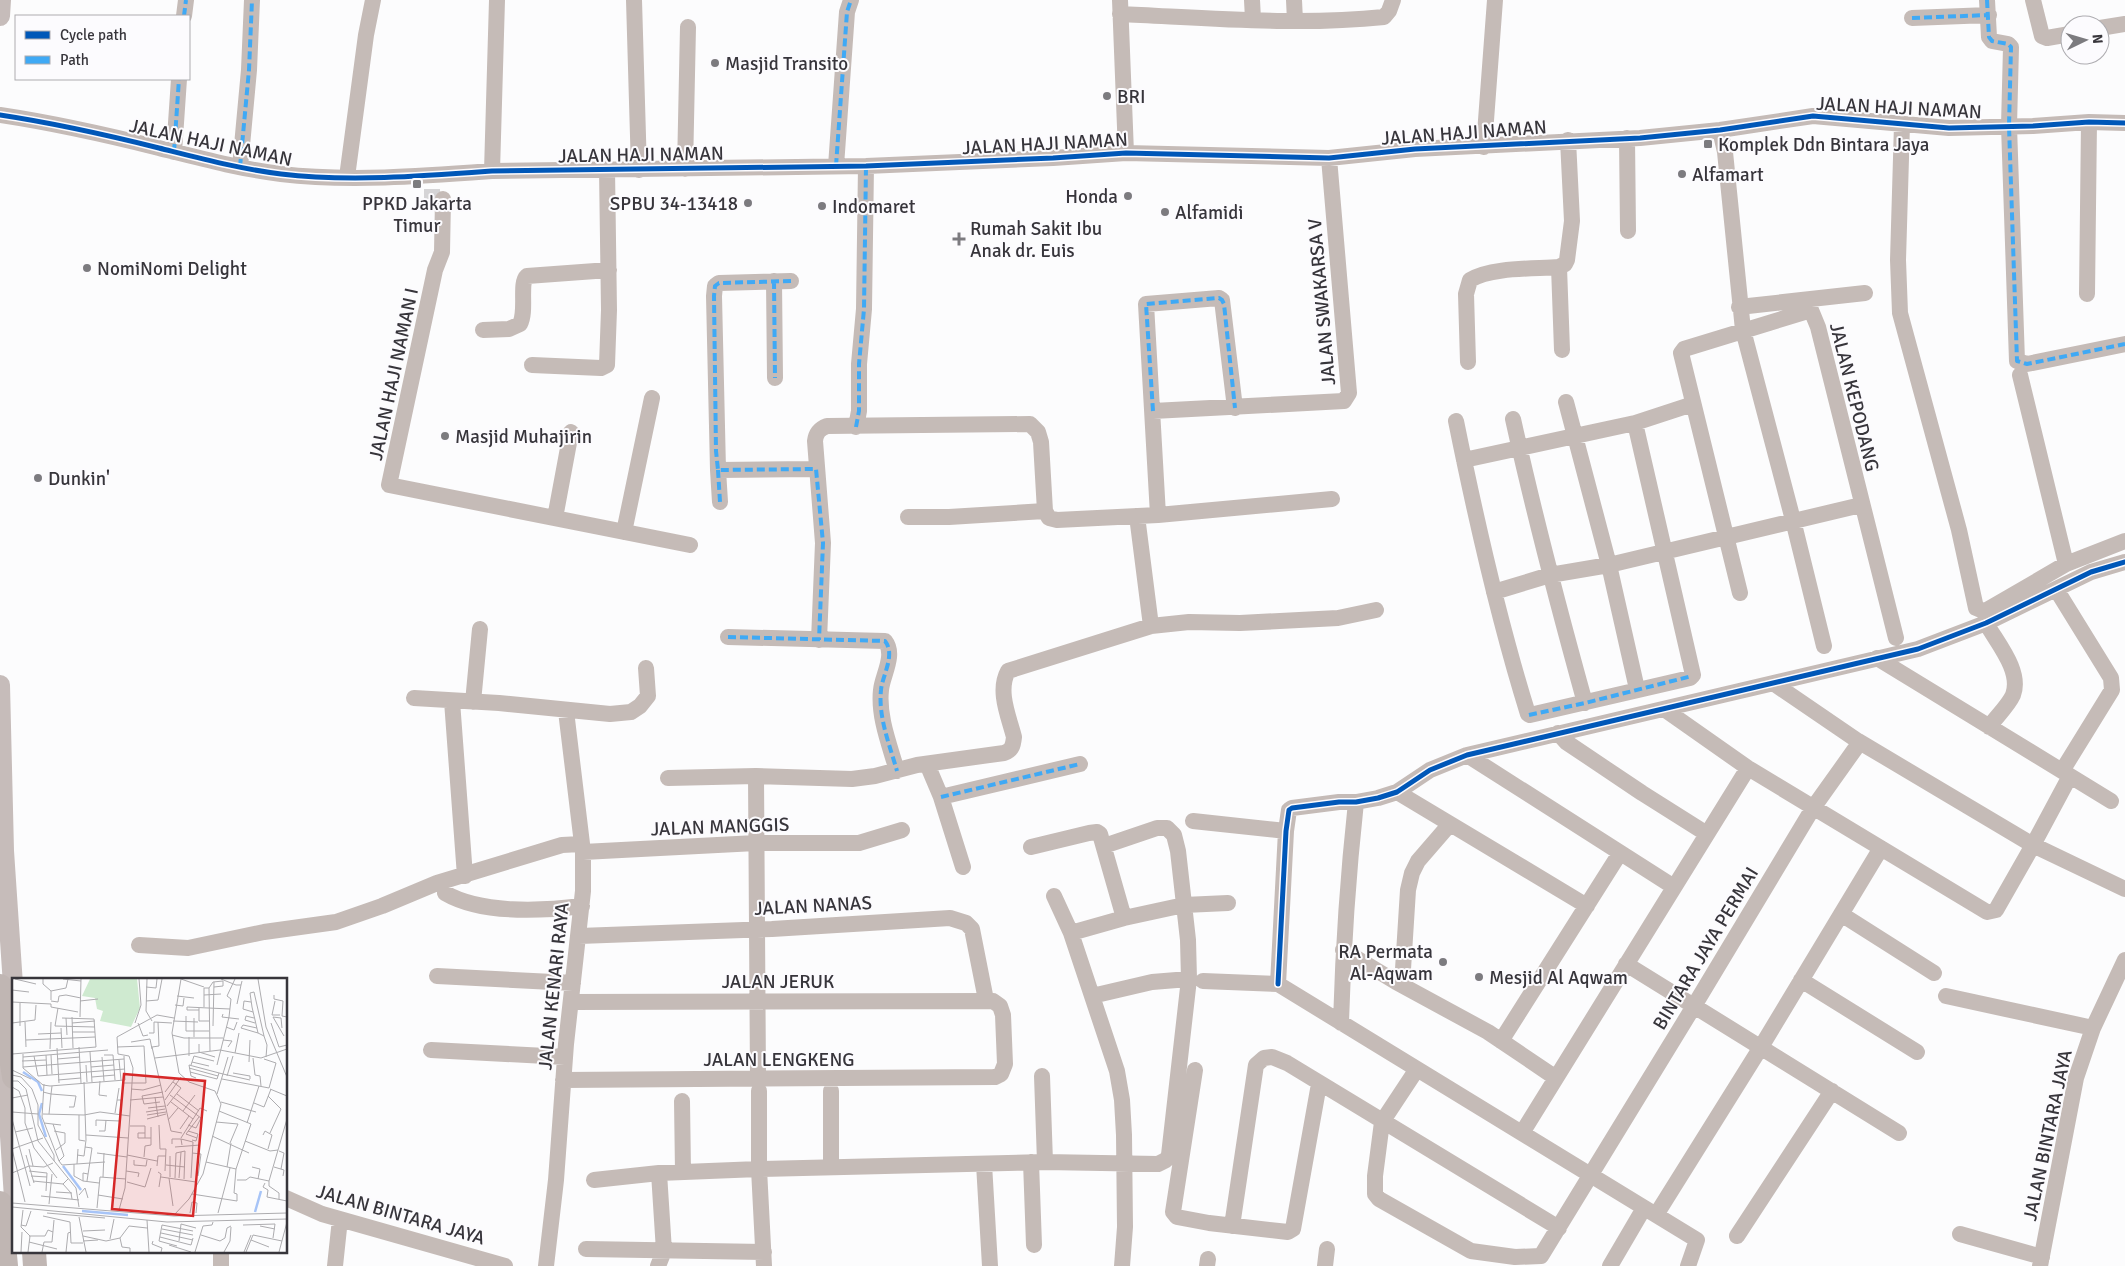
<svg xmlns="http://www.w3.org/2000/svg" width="2125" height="1266" font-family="Signika,sans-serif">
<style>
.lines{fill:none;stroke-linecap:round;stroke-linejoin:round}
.minor-tunnel{stroke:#d5d4d6;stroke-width:16;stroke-dasharray:16 8;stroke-linecap:butt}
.minor{stroke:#c5bbb7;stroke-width:16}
.major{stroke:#c6bcba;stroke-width:20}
.highway{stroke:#c0b6b3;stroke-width:24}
.highway-bridge{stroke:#c0b6b3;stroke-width:24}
.quiet{stroke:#3fa9f5;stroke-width:4;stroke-dasharray:8 4;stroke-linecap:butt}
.cycleway-casing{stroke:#fcfbfe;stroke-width:8}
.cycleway{stroke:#0057b8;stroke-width:5}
.poi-dot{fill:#7c7b7f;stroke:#fcfbfe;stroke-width:2}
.labels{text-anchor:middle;stroke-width:4;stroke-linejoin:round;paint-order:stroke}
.poi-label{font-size:19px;fill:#37353b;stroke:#fcfbfe;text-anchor:start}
.street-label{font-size:19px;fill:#37353b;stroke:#fcfbfe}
.inset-river{fill:none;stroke:#a7c4f7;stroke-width:2.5}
.inset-road{fill:none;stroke:#adacaf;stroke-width:1}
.view{fill:#d62828;fill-opacity:0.15;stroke:#d62828;stroke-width:2.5}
.inset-edge{fill:none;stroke:#37353b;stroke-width:2.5}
</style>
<rect width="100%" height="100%" fill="#fcfcfd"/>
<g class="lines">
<path class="minor-tunnel" d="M432,189V199"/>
<path class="minor" d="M634,0L639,170
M1120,0L1126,153
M1252,0L1253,19
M1294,0L1295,21
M1987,0L1989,37L1992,41L2008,44L2011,47L2009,126L2017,361L2027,364L2125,344
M2033,0L2042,36L2047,38L2070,34
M1120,14C1208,18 1297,26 1384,17L1389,11L1393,0
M184,16L186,0
M1912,18L1989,15
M2100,28L2125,24
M0,115C53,123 107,135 159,148C199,158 240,169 281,174C348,182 425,176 492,171L866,166L1053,158L1126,153L1329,158L1415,149L1640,138L1720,130L1813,116L1949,128L2033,126L2089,122L2125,123
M1902,124L1898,260L1900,313L1959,530L1976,608L1983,611L1987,610L2066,564L2125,541
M1720,130L1725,152L1743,330L1793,520L1824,646
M1627,138L1628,231
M1484,147L1495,0
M174,152L179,79
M836,166L847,12L851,0
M240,167L249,70L252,0
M685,169L688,27
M492,171L497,0
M347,177L366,35L373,0
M443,199L442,252L435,270L389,485L690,545
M774,281L775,378
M791,281L719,283L715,286L714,296L718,470L816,469
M2087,294L2089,122
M1739,307L1865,293
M483,330L509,329L520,324C527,311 519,283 527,276L609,270
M1562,350L1559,267L1565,264L1567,260L1572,221L1568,140
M1468,362L1466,294L1470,280C1491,267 1534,269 1559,267
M532,365L601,368L607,365L609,310L607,169
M2020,375L2066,564
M1566,402L1609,565L1637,689
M1153,411L1344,401L1349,393L1329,158
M1513,419C1534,514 1559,609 1585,703
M1456,421C1476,520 1498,618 1528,714L1530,715L1690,678L1693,675L1635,423
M856,427L859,411V364L864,309L866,166
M1464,460L1635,423L1693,404
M718,470L720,502
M1158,515L1146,304L1219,298L1222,300L1235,408
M1137,516L1151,626
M908,517H949L1045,511
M555,518L571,432
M624,532L652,398
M2056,589L2111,678L2112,690L2062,771
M1494,592L1550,575L1609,565L1861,505
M1740,593L1681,353L1684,349L1811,310L1818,327L1896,638
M1986,623C1997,643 2022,671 2013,695C2008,706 1996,717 1989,727
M728,637L885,641C896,655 882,676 881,690C878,717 890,746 897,771
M819,640L823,543L815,441C816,433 819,429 827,426L1030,424L1038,432L1041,442L1045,511L1049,518L1057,520L1158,515L1332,499
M1877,658L2111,801
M1773,683L1858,741L2033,845L2125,889
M414,698L499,703L610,714L631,712L640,706L648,696L646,668
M452,701L465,876
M473,702L480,629
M1664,709L1748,768L1987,912L1996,910L2033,845L2070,776
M1558,733L1566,742L1642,793L1707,834
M1467,755L1674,887
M927,764L941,797L963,867
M756,776L758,1079
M668,778L756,776L852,779L875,776L917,765L1004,753C1012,750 1013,746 1014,737C1009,717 997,691 1008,671L1151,626L1189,622L1240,623L1338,618L1376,610
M1397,792L1587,906
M941,797L1080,764
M1193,821L1286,831
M1031,847L1089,833L1097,832L1100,834L1124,918L1071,933
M583,852L756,843H859L902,830
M445,893C481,914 542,911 582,906
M1054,896L1071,933L1117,1071L1122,1100L1124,1135L1125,1227L1122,1266
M1841,914L1934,973
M1124,918L1184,905L1228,903
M579,936L772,929L950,918L966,923L972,929L986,1000
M139,945L188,948L264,932L336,922L382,906L437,883L562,845L581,844
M1343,950L1396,982L1488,1032L1556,1078
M1626,964L1899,1133
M437,976L573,983
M1801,980L1917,1052
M1203,981L1278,984L1697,1240L1688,1266
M1278,984L1286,831L1289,810L1292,808L1339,802H1356L1378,798L1397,792L1430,770L1467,755L1918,649L1986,623L2091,572L2125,562
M1402,985L1408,890L1412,873L1418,861L1450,824
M1092,996L1152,982L1189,979L1188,940L1178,851L1174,835L1167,828H1157L1104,846
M1946,996L2093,1028
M1341,1023C1343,949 1348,876 1356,802
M1501,1041L1620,853
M431,1050L565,1057
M1417,1069L1382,1122L1375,1176V1194L1379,1199L1471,1251L1515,1257L1541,1256L1694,1006L1813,808L1860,742
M1195,1070L1173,1212L1177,1217L1209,1223L1288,1232L1293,1229L1319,1084
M1042,1076L1045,1162
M563,1080L995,1077L1001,1074L1005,1064L1003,1015L1000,1006L993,1001L571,1002
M759,1091V1169L764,1266
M831,1091V1167
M682,1101L683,1172
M1522,1133L1748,768
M1031,1162L1034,1245
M984,1164L990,1266
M594,1180L659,1173L759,1169L1045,1162L1158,1164L1166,1160L1169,1155L1189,979
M286,1198L322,1214L505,1266
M1656,1215L1761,1047L1881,848
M1232,1226L1256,1065L1264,1058L1272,1057L1287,1063L1559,1228
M1960,1234L2042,1257
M1737,1236L1832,1091
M586,1249L764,1252
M221,1266V1252
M335,1266L340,1219
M546,1266L556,1180L566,1044L583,891V852L566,711
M658,1266L664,1251L659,1173
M1207,1266L1208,1259
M1325,1266L1327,1249
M1610,1266L1644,1208
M2040,1266L2076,1078L2093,1028L2125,960"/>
<path class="major" d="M0,16L1,0
M0,685L4,851L14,1000
M5,1059L14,1198"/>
<path class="highway" d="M34,1252L35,1266"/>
<path class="highway-bridge" d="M0,986L14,1077
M0,1203L6,1266"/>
<path class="quiet" d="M1987,0L1989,37L1992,41L2008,44L2011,47L2009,126L2017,361L2027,364L2125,344
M184,16L186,0
M1912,18L1989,15
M174,152L179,79
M836,166L847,12L851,0
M240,167L249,70L252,0
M774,281L775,378
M791,281L719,283L715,286L714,296L716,451L718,470L816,469L823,543L819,640
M1153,411L1146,304L1219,298L1222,300L1224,304L1235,408
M856,427L859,411V364L864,309L866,166
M718,470L720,502
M728,637L885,641C896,655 882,676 881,690C878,717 890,746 897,771
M1529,715L1585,703L1692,676
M941,797L1080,764"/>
<defs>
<path id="cycleway" d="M0,115C53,123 107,135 159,148C199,158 240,169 281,174C348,182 425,176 492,171L866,166L1053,158L1126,153L1329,158L1415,149L1640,138L1720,130L1813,116L1949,128L2033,126L2089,122L2125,123
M1278,984L1286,831L1289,810L1292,808L1339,802H1356L1378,798L1397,792L1430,770L1467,755L1918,649L1986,623L2091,572L2125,562"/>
</defs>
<use href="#cycleway" class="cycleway-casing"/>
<use href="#cycleway" class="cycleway"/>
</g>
<g class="poi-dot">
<circle cx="715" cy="63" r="5"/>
<circle cx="1107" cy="96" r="5"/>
<rect x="1703" y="139" width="10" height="10" rx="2.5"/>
<circle cx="1682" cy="174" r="5"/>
<rect x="412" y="179" width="10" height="10" rx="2.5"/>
<circle cx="1128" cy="196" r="5"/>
<circle cx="748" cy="203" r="5"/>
<circle cx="822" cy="206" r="5"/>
<circle cx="1165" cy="212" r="5"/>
<path d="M956.5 231.5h5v5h5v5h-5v5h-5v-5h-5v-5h5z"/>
<circle cx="87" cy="268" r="5"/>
<circle cx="445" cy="436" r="5"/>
<circle cx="38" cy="478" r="5"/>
<circle cx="1443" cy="962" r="5"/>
<circle cx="1479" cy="977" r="5"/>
</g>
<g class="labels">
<g class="poi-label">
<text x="725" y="70">Masjid Transito</text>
<text x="1117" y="103">BRI</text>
<text x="1718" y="151">Komplek Ddn Bintara Jaya</text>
<text x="1692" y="181">Alfamart</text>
<text x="1118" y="203" text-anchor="end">Honda</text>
<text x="417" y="210" text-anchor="middle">PPKD Jakarta<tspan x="417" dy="22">Timur</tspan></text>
<text x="738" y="210" text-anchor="end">SPBU 34-13418</text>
<text x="832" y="213">Indomaret</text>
<text x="1175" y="219">Alfamidi</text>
<text x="970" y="235">Rumah Sakit Ibu<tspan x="970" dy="22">Anak dr. Euis</tspan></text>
<text x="97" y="275">NomiNomi Delight</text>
<text x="455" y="443">Masjid Muhajirin</text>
<text x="48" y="485">Dunkin'</text>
<text x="1433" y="958" text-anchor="end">RA Permata<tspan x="1433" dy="22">Al-Aqwam</tspan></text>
<text x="1489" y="984">Mesjid Al Aqwam</text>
</g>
<g class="street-label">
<text transform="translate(1899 107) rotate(3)" y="7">JALAN HAJI NAMAN</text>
<text transform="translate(1464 132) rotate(-4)" y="7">JALAN HAJI NAMAN</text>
<text transform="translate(211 142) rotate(12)" y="7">JALAN HAJI NAMAN</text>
<text transform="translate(1045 143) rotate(-3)" y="7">JALAN HAJI NAMAN</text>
<text transform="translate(641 154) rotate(-1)" y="7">JALAN HAJI NAMAN</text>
<text transform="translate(1321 302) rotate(-95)" y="7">JALAN SWAKARSA V</text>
<text transform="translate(393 374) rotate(-78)" y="7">JALAN HAJI NAMAN I</text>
<text transform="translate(1855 397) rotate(76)" y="7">JALAN KEPODANG</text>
<text transform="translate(720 826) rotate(-2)" y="7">JALAN MANGGIS</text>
<text transform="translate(813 905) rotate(-3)" y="7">JALAN NANAS</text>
<text transform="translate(1705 948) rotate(-59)" y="7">BINTARA JAYA PERMAI</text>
<text x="778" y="988">JALAN JERUK</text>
<text transform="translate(553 986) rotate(-84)" y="7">JALAN KENARI RAYA</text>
<text x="779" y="1066">JALAN LENGKENG</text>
<text transform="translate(2047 1135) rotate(-78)" y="7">JALAN BINTARA JAYA</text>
<text transform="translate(401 1214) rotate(16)" y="7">JALAN BINTARA JAYA</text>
</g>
</g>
<g transform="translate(12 978)">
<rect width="275" height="275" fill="#fcfcfd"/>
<path d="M78,1H125L128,30L119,49L88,43L91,33L85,31L83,20L70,18Z" fill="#cfead0"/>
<path class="inset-river" d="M11,94L26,104L30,113M30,125L27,136L34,159M51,188L69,212M70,233L116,237M243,234L249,213"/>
<path class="inset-road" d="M3,1L24,6M31,1V6L39,13V22M51,1L69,3M135,1L134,33L140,43M169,1L192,9M209,1L224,7H229L230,3M246,1L254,49L275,99M134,9L144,10L145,1M197,10L198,73M197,10L201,4L211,3V8L202,9M0,12L17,14M39,13L54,10L56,1M242,14L238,15L240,29L246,55L252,58L255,67L254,79M242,14L252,58M192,17L209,16M262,17V21L271,23L270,38L275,39M165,18L182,20M39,23L46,24L47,18L54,17L69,20M68,23L86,21M134,23L146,22L150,1M263,23L260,37H268M0,24L39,26M239,24L232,23L231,31L241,34M8,25V48M39,26V29L66,34M225,26L229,7M163,27L171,28L172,20M192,29V10H197M187,30V43H197M187,32H175V29L218,31M211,36L210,39L227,41M174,38V53H197M60,39L61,70M68,39L69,1M54,40L55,57M242,40L234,38L233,42L243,45M161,43L186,44M13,44L14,69M0,45L23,42L24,27M60,45L83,43M123,45L129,27L127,1M126,45L131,58L136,57M259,45L267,69L275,67M43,48L83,49M43,48L46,30M201,48L202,4M214,49L222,52L225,44M49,50L50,70M245,50L231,47L229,50L246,55M270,50L269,40L261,39L272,58M60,54H83M137,55H142V44L160,45M26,56L49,55M160,57L172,60H211M177,59V78M182,59V40M14,62L83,59M211,62L220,63L216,69M119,64L138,61L140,71M187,66V74L203,79M67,69L69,105M105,69L132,68L134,105H110M140,69L159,153L170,155M140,69L147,68L146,44M45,70L47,105M38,71L39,44M78,74L80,104M223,75L227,55M0,76L84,69L82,41L50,40M11,76V90L31,107L38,108L113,102L112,78M34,77L35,97M39,77L40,96M92,77H101L103,102M22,78L26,98L113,91M11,79L96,72M90,79L92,103M143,80L208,72L249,80L275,71M241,80L243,97M45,81L68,79M107,82L109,102M10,83L34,82M180,84L197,88M237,84L238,62M74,87L75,104M179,87L182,78L202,83M205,87L217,39L219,21L215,18L223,1M11,89L112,81M79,89L102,87M177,90L206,98M0,92L19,101M178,94L205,101L207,95M221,95L238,98V101M211,96L238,102M0,97L9,99L20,111L26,127V147L42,177V183M243,97L248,98L249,108M215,98L221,78M80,99L103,97M184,100L179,98L177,87L211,96M210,101L257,110L264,85L252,81M46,102L69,100M0,103H6L14,111L26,163L64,210L67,229M88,103L87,117L95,118M32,106L30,139L47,183L52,178L41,146M40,108L39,116L64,118L62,129H57M0,109L7,113L13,130V145L22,170L45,200M119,111L131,112L149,107M258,111L275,118M31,114L39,116L37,136M153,114L163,101M165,116L187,133M205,116L216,79M158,117L189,140L184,150L176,147M256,118L269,131L258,155M143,119L146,139M0,120L16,117M105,122H109L108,136M118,122L151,119M131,122L130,118L151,114M131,122L132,126L148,124M153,122L169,99M159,124L181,141M209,124L244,134M242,125L252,129L259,111M155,128L169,110L161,104M136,130L153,128M171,133L183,117M0,134L26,136M134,134L153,131M103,135L107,110M31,136L72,137L88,134L118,138M67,137V162L73,163M135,137L154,134M0,141L18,208M135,141L154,136M156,142L166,130M204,144L226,146L218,165M32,145L49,147M235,145L247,108M147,147L148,171H154L153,193M84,148V142L108,143L107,160M118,148H133V160M168,151L177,138M42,153L53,155V165L44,172M87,153H93L94,142M176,153L186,156L184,163L180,162M3,154L21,150M133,155H126V160H139M74,157L116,160M251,157L253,153L260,157L256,171M200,158L237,175M169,160L188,130L195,133M185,160L174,156L187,139M169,161L181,164L179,200M233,163L258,173L266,172M160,166V161H169L170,167M73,169L80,170L75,203M163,169L188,167M0,171L13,224M0,171L31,160M17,171L21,188M267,173L272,175L269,191M85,175L115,179M180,175L189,176L186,198M14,177L22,205M65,177L72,178L74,162L72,104M115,177L145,183M132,179L133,168L139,167V149M122,182V187L134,188L135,182M47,183L50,187L93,184M194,184L224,191M62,186V198L71,203M65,186L66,171M154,187L173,189M145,188L146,178H154M215,189L219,165M240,189L248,191L246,201M262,189L272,192L271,198M17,193L35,195M114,193L127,195L126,199M146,194L149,196L147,209M0,195L17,188L32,189L41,185M76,196L71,195V203L87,205M19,198L35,199M91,199L92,175M149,199L184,204M158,199V178M157,200L161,228M163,200L164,175L173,173L172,201M167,200L169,174M225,202H234L238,199L257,203M21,203L51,206L56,201M115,204L133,209L139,190M253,205L251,209L256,212L255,219L275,223M51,206L59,215L60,221M34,213L35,195M44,214L60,215M180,216L225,223V216L222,215L224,191L239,146L207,133M67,217L73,210L76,220M86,217L111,221M29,218L67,222M267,221V215L257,208V203L275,141M0,225L162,238L275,235M37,226L40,196M0,229L155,244L275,241M85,230L88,199L114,201M11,232L9,249L18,258L16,274M107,232L113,210L121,90L117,78L106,76L105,59L145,37L162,40M35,235L93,240M178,235L180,224L185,225L184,235M206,235L218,190M163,236L177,221L191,196L209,126L203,113L177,104L167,95L160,55L169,1M31,238L58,244L59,265H71M67,239L74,274M135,242L137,274M9,247L14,248L19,233M231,247L263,246L261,260M248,248L263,251M150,251L181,257M71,253L93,252M149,255L181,262M189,257L208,263L213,260L215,250L219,248M17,258H33L36,252L41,254M71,258L94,263L108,260M148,259L179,267L181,260M108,260L117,248L135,250M108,260L110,269L118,270V274M98,261L102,241M239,262L257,269M71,263L86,262M141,263L140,266L150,270L149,274M167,263L169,246L184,250M17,264L45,271M157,267L179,274M165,268L147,263L150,247L181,253M9,274L10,254M30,274L32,264H40L42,242M54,274L56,255L59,254M183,274L191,248L200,247L201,244M212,274L218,263L219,249M232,274L239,257M234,274L241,257L270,263M267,274L275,244"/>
<path class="view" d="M112,96L193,103L181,238L100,231Z"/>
<rect width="275" height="275" class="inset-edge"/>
</g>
<rect x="15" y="15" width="175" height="65" fill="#fcfbfe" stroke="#adacb0"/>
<rect x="25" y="31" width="25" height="8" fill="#0057b8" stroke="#adacb0"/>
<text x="60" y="40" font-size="15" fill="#37353b">Cycle path</text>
<rect x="25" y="56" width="25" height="8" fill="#3fa9f5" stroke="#adacb0"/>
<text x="60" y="65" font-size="15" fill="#37353b">Path</text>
<g transform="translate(2085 40) rotate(85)"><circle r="24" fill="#fcfbfe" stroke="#adacb0"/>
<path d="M0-4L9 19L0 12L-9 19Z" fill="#7c7b7f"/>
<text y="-8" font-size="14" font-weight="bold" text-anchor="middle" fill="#37353b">N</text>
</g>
</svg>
